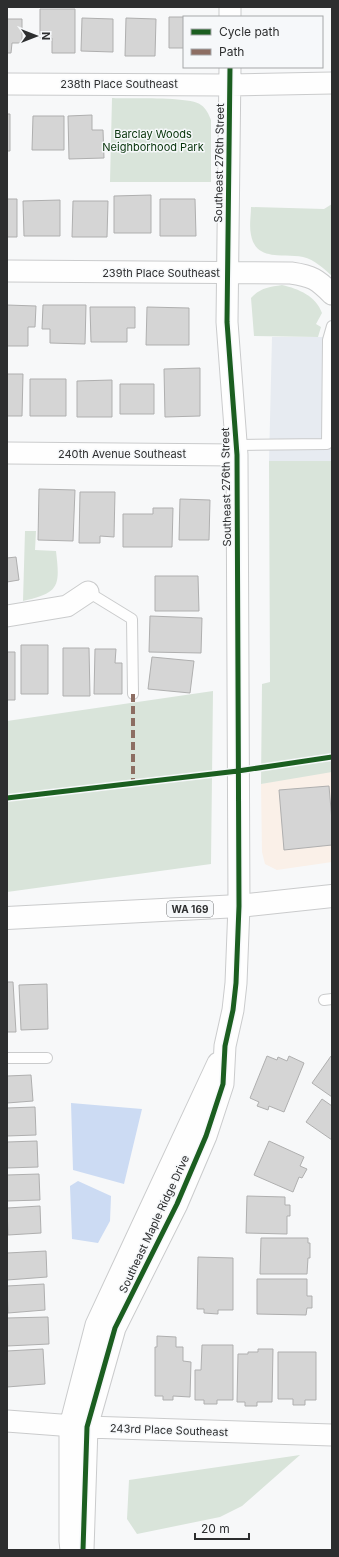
<svg xmlns="http://www.w3.org/2000/svg" width="339" height="1557" font-family="Inter,sans-serif">
<style>
.commercial{fill:#faf0e8}
.built{fill:#e7ebf1}
.green{fill:#d9e4da}
.water{fill:#ccdbf3}
.building{fill:#d5d5d5;stroke:#afafaf}
.lines{fill:none;stroke-linecap:round;stroke-linejoin:round}
.lane-casing{stroke:#cacbcc;stroke-width:12}
.street-casing{stroke:#cacbcc;stroke-width:23}
.primary-casing{stroke:#cacbcc;stroke-width:24}
.lane{stroke:#fefefe;stroke-width:10}
.street{stroke:#fefefe;stroke-width:21}
.primary{stroke:#fefefe;stroke-width:22}
.quiet{stroke:#8d6e63;stroke-width:4;stroke-dasharray:8 4;stroke-linecap:butt}
.cycleway-casing{stroke:#f6f8fa;stroke-width:8}
.cycleway{stroke:#1b5e20;stroke-width:5}
.labels{text-anchor:middle;stroke-width:3;stroke-linejoin:round;paint-order:stroke}
.shield{fill:#f6f8fa;stroke:#696b6c;stroke-width:1}
.shield-label{font-size:10px;font-weight:bold;fill:#2d2e2f}
.street-label{font-size:11px;fill:#2d2e2f;stroke:#f6f8fa}
.park-label{font-size:11px;fill:#063309;stroke:#f6f8fa}
</style>
<rect width="100%" height="100%" fill="#f7f8f9"/>
<path class="commercial" d="M332,770V862L277,870L265,864L262,852L261,784Z"/>
<path class="built" d="M272,337H332V461H269Z"/>
<path class="green" d="M112,98C128,99 191,96 201,105C206,108 209,115 211,120V182H110Z
M332,204V276C323,268 315,260 303,257C284,253 256,262 251,235C249,226 251,215 251,207L324,209Z
M282,285C299,289 316,296 322,313L316,324L321,327L318,337L254,336L251,298C260,288 269,287 282,285Z
M269,461H332V772L261,784L262,684L270,682Z
M25,531H36L35,550L56,551C60,586 60,593 23,601Z
M213,691L211,864L7,892V721Z
M300,1455L242,1506L220,1517L137,1534L127,1519L129,1480Z"/>
<path class="water" d="M71,1103L142,1109L124,1184L73,1170Z
M78,1181L111,1196L110,1221L98,1243L72,1239L70,1186Z"/>
<path class="building" d="M40,9H75V53H52V38H40Z
M169,17H200H184V48H169Z
M82,18L113,19V52L81,51Z
M126,18L156,19L155,56H125Z
M7,19H22V43H12L11,53H7Z
M7,114H10V151H7Z
M92,115V130H103L104,158L69,159L68,116Z
M33,116H64V150H32Z
M151,195V233H114V196Z
M7,199H17V237H7Z
M160,199H195L196,236H160Z
M60,200V236H24L23,201Z
M73,201H108L107,237H72Z
M7,305L36,306L35,327H28V346H7Z
M43,305H86L85,344L50,343V329H42Z
M90,307H135V328H127V342H91Z
M147,307L189,308V345H146Z
M200,368V416L165,417L164,369Z
M7,374H23L22,416H7Z
M30,379H66V416H30Z
M112,380V417H77V381Z
M120,384H154V414H120Z
M39,489L75,490L73,541L38,540Z
M80,492H115L114,537L100,536V543H79Z
M180,499L210,500L209,540H179Z
M153,508H173L172,547H123V514H153Z
M16,557L19,580L7,582V558Z
M155,576H198L199,611H155Z
M150,616L202,618L201,653L149,652Z
M21,645H48V694H21Z
M63,648H89L90,696H63Z
M95,649H116L115,663H122V694H94Z
M7,652H15V700H7Z
M152,657L194,661L190,693L148,689Z
M329,786L332,821V845L284,850L279,790Z
M7,982H13L16,1032H7Z
M47,984L48,1029L21,1030L19,985Z
M267,1056L277,1060L278,1057L287,1061L289,1056L304,1063L284,1112L269,1106L268,1110L257,1106L259,1102L250,1098Z
M331,1056L332,1057V1097L312,1083Z
M31,1075L33,1101L7,1103V1076Z
M322,1099L332,1106V1140L306,1122Z
M35,1107L36,1135L7,1136V1108Z
M37,1141L38,1167L7,1168V1142Z
M269,1141L304,1157L300,1166L307,1169L302,1178L299,1177L293,1192L254,1175Z
M39,1174L40,1200L7,1201V1175Z
M247,1196L285,1197V1205H290V1216H287V1234L246,1233Z
M40,1206L41,1233L8,1235L7,1208Z
M261,1238H308V1243H310V1258H308L307,1274H260Z
M46,1251L47,1277L7,1280V1253Z
M198,1257L233,1258V1310H218V1314L204,1313V1309H197Z
M257,1279H307V1296H312V1308H307L306,1315L257,1314Z
M44,1284L45,1310L8,1313L7,1286Z
M48,1317L49,1344L7,1346V1318Z
M157,1336L176,1337V1347H183V1361L191,1362L190,1397L173,1396V1400H163V1396H155V1347H157Z
M202,1345H233V1400H217V1404H204V1400H195V1370H201Z
M43,1349L45,1384L7,1387V1351Z
M258,1349H273L272,1402H257V1406H245V1402H237L238,1354H248V1352H258Z
M278,1352H316V1400H305V1405H293V1399H278Z"/>
<g class="lines">
<defs>
<path id="lane" d="M237,445L327,444L328,340L332,326
M88,592L132,619L133,694
M324,1000L332,999
M7,1058H47"/>
<path id="street" d="M230,7V17
M7,84L230,85L332,83
M7,271L291,273C312,276 317,279 332,294
M7,453L237,455
M7,616L67,606L88,592
M7,1421L87,1427L332,1435
M71,1550L70,1541V1426L96,1325L218,1063
M83,1550L87,1427L115,1328L177,1204L206,1136L223,1084L225,1046L233,1010L236,983L239,906L237,455L227,322L230,67"/>
<path id="primary" d="M7,918L239,906L332,896"/>
</defs>
<use href="#lane" class="lane-casing"/>
<use href="#street" class="street-casing"/>
<use href="#primary" class="primary-casing"/>
<use href="#lane" class="lane"/>
<use href="#street" class="street"/>
<use href="#primary" class="primary"/>
<path class="quiet" d="M133,694V783"/>
<defs>
<path id="cycleway" d="M7,798L238,771L332,757
M83,1550L87,1427L115,1328L177,1204L206,1136L223,1084L225,1046L233,1010L236,983L239,906L237,455L227,322L230,67"/>
</defs>
<use href="#cycleway" class="cycleway-casing"/>
<use href="#cycleway" class="cycleway"/>
</g>
<g class="labels">
<rect class="shield" x="167" y="901" width="46" height="16" rx="3"/>
<g class="shield-label">
<text x="190" y="913">WA 169</text>
</g>
<g class="street-label">
<text x="119" y="88">238th Place Southeast</text>
<text transform="translate(219 163) rotate(-89)" y="4">Southeast 276th Street</text>
<text x="161" y="277">239th Place Southeast</text>
<text x="122" y="458">240th Avenue Southeast</text>
<text transform="translate(226 487) rotate(-91)" y="4">Southeast 276th Street</text>
<text transform="translate(154 1224) rotate(-65)" y="4">Southeast Maple Ridge Drive</text>
<text transform="translate(169 1430) rotate(2)" y="4">243rd Place Southeast</text>
</g>
<g class="park-label">
<text x="153" y="138">Barclay Woods<tspan x="153" dy="13">Neighborhood Park</tspan></text>
</g>
</g>
<rect width="339" height="1557" fill="none" stroke="#2d2e2f" stroke-width="16"/>
<rect x="183" y="16" width="140" height="52" fill="#f6f8fa" stroke="#a6a7a9"/>
<rect x="191" y="29" width="20" height="6" fill="#1b5e20" stroke="#a6a7a9"/>
<text x="219" y="36" font-size="12" fill="#2d2e2f">Cycle path</text>
<rect x="191" y="49" width="20" height="6" fill="#8d6e63" stroke="#a6a7a9"/>
<text x="219" y="56" font-size="12" fill="#2d2e2f">Path</text>
<g transform="translate(36 36) rotate(90)" stroke="#f6f8fa" stroke-width="3" paint-order="stroke">
<path d="M0-3L7 15L0 10L-7 15Z" fill="#2d2e2f"/>
<text y="-6" font-size="11" font-weight="bold" text-anchor="middle" fill="#2d2e2f">N</text>
</g>
<path d="M195 1533v6h54v-6" fill="none" stroke="#2d2e2f" stroke-width="2"/>
<text x="201" y="1533" font-size="12" fill="#2d2e2f" stroke="#f6f8fa" stroke-width="3" paint-order="stroke">20 m</text>
</svg>
